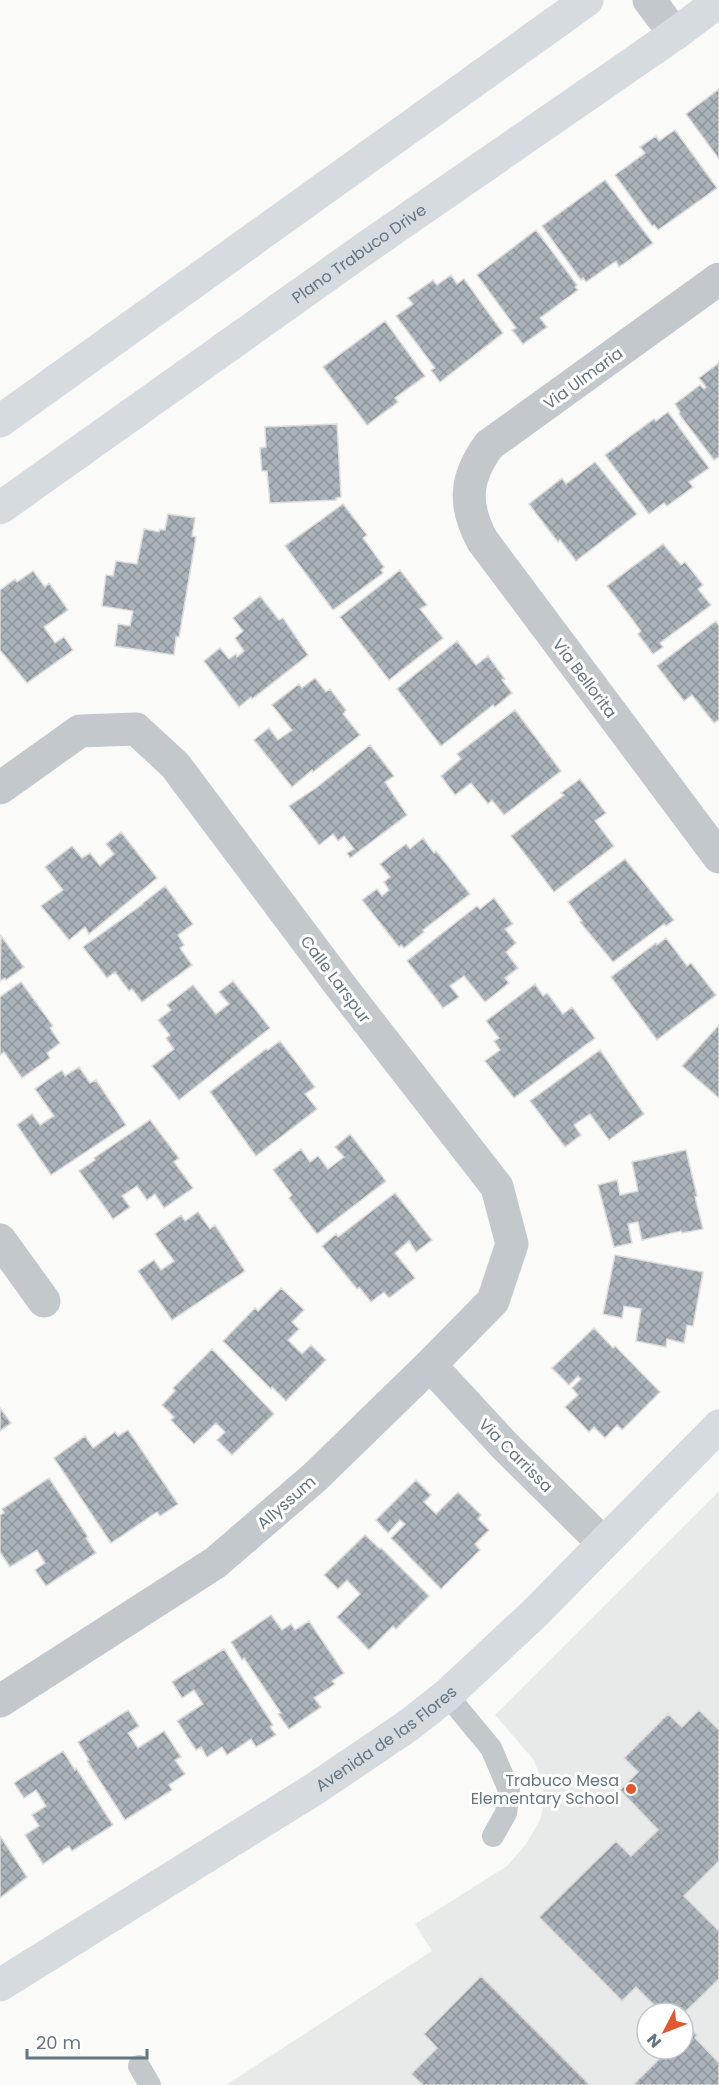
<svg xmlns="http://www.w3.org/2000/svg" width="719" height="2085" font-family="Poppins,sans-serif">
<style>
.built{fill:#e8e9e9;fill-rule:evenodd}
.building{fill:url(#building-cross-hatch);stroke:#dcdcda;stroke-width:1.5}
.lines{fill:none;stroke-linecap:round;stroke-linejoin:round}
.lane{stroke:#c3c8cc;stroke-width:22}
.street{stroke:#c3c8cc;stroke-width:33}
.secondary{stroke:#d6dbdf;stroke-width:33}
.poi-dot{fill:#e4572e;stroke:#fff;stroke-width:2}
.labels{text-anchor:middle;stroke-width:6;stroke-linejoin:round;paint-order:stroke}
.street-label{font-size:16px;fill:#657683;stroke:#fff}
.poi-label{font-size:16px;fill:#657683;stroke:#fff;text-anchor:end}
</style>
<defs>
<pattern id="building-cross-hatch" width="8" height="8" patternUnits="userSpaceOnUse" patternTransform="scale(1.5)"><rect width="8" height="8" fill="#aab3b9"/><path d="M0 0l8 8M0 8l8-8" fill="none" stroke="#8e969c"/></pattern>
</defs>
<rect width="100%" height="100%" fill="#fafaf8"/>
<path class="built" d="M719,1491V2085H226L432,1951L415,1924L507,1866L526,1844L541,1818L544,1799L542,1780L533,1759L495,1715ZM647,2013H683V2049H647Z"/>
<path class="building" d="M719,89V159L686,114Z
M675,130L717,188L658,230L654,225L652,226L615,175L645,153L640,147L656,136L659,141Z
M605,180L653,243L619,267L616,261L586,282L583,278L581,280L542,226Z
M536,230L577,285L575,287L578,290L540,318L547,327L523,344L512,330L516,328L477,275Z
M451,275L457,284L464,279L503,333L440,382L431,370L435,368L396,316L413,304L408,298L433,280L437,285Z
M385,321L425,376L395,398L398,402L367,425L323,367Z
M719,363V457L714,460L679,414L680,412L675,404L700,385L704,389L706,387L699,378Z
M668,412L709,468L689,482L693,487L667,506L664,503L649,514L605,455L654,419L656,421Z
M337,424L341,497L336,498V500L270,503L267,471H262L260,448L266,447L265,427Z
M595,462L637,514L576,561L560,540L558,542L529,504L562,478L566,484Z
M343,504L367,535L363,538L384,567L381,570L383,573L333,610L285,546Z
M168,514L195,518L192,536L196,537L179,637H176L174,655L115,646L118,624L130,626L133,611L102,606L106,575L113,576L116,561L137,564L144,529L159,532L160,529L165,530Z
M663,544L681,565L685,562L703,585L698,589L711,605L660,643L663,647L653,654L638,634L641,631L607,586Z
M400,570L427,605L420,609L443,638L389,680L340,617Z
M33,571L45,587L49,583L68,610L44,627L55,643L64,637L73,650L27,683L0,650V590L15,579L17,582Z
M260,596L279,620L283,618L308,655L252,699L251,697L239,707L204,661L220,648L229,659L236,654L237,657L244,651L235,638L243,631L233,618Z
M716,621L719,626V720L714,723L692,695L684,701L657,666Z
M457,641L476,665L488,656L505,679L502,680L512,693L495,707L493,705L441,746L397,689Z
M315,678L326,692L330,689L346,710L343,714L360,735L313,772L312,770L292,787L254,740L269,728L278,740L292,730L272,705L299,684L302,688Z
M515,710L561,771L504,815L492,800L488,804L471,783L455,795L441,776L461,759L457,754Z
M370,745L394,776L385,782L407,815L350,858L347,853L354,849L344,836L338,841L333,834L319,845L289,806L316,788Z
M580,779L606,813L595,821L614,846L554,892L511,836L564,795L561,793Z
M121,832L157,878L89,934L85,927L69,940L41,906L63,890L45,867L72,846L82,858L90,853L100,866L114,854L106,844Z
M423,838L434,853L436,851L470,894L423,930L424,932L404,948L401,945L399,947L362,900L377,889L382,896L389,890L384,882L390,877L380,864L406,844L410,849Z
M625,859L674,920L666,926L664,924L613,962L580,922L582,921L568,902Z
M165,886L193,924L178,935L184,945L180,948L192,965L142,1002L132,989L129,991L115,972L107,978L83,947L143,904V903Z
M494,898L513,924L505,929L516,943L506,952L518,968L505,978L509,983L485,1002L464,976L450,986L459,997L443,1008L407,961L477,906L480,909Z
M1,936L24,967L6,980L5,978L0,981Z
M666,938L687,966L691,963L716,995L657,1040L611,977L656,943L657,945Z
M233,981L270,1028L179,1100L152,1066L174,1049L166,1038L170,1035L158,1020L171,1010L167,1005L193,985L216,1014L229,1004L219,992Z
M21,982L53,1026L50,1028L60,1043L47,1053L50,1058L22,1078L4,1052L0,1055V997Z
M535,984L543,996L547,993L563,1014L572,1007L595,1038L514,1098L485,1061L500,1050L494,1041L499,1038L486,1021Z
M719,1025V1098L682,1066Z
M280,1041L315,1087L305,1094L317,1109L256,1156L210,1092L266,1049L268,1050Z
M600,1050L644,1114L609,1140L590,1114L574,1125L581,1135L565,1147L530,1101Z
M79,1067L90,1083L96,1080L126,1125L51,1175L17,1125L32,1114L40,1125L54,1116L35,1089L62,1070L65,1076Z
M150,1120L179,1158L174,1162L193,1188L164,1208L155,1194L147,1200L137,1186L122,1196L130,1207L113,1219L79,1171L95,1160L94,1158Z
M350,1134L386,1181L317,1234L289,1198L292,1195L273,1170L301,1149L310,1162L318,1156L328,1169L344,1157L335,1147Z
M686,1150L697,1196L695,1197L703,1229L682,1233L681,1231L642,1240L638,1222L628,1224L632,1243L614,1247L598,1185L617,1180L620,1195L638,1191L632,1162Z
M395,1193L432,1240L416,1252L409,1241L395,1253L415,1278L389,1298L384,1292L371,1302L359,1287L357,1289L322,1246L336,1234L338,1237Z
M198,1212L210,1229L215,1225L245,1271L172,1320L138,1271L154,1260L161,1270L174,1261L155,1234L181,1215L185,1221Z
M615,1255L703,1272L693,1326L687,1325L684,1343L667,1339L666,1347L636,1341L641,1309L624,1306L622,1318L603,1314Z
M281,1288L304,1310L292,1322L299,1329L288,1340L302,1354L311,1345L326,1360L286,1401L272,1387L271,1389L223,1341L255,1308L258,1311Z
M594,1328L613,1348L615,1346L660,1392L622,1430L617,1425L605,1438L594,1427L589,1432L565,1407L578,1395L572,1388L581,1379L578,1376L569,1385L552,1368Z
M212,1349L274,1414L232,1455L217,1440L225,1432L216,1423L194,1444L171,1420L174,1417L162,1405L175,1391L173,1388Z
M0,1408L11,1423L0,1431Z
M128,1430L178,1504L160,1516L157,1512L111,1543L54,1458L85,1436L93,1448L115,1432L118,1436Z
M49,1478L88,1537L86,1538L96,1553L46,1586L35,1570L45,1563L37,1550L10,1567L0,1552V1515L4,1513L2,1509Z
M416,1480L431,1495L424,1502L436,1514L458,1492L481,1515L478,1519L489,1530L475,1544L480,1550L441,1589L391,1538L405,1524L400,1520L388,1533L376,1520Z
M365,1535L380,1549L381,1548L429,1596L396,1629L393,1626L369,1650L337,1617L360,1594L347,1580L338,1589L324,1575Z
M271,1615L282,1630L291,1624L295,1630L309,1621L344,1673L332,1681L335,1684L314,1698L321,1707L289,1729L278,1714L281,1713L244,1658L242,1660L231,1642Z
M224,1649L273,1725L270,1727L276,1735L256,1747L251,1739L227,1755L222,1747L207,1757L201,1747L196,1750L177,1721L203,1704L194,1690L182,1698L172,1682Z
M128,1710L139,1726L128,1733L138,1748L164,1731L181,1757L175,1760L185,1774L169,1785L172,1790L125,1820L87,1761L89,1760L78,1742Z
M699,1710L719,1730V1861L684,1896L719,1931V1979L683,2014L662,2013L636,1987L622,2001L539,1917L616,1841L631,1856L658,1830L620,1790L638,1772L624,1758L668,1714L682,1727Z
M63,1751L75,1770L76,1768L113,1825L72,1851L69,1846L43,1864L25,1835L39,1826L32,1815L46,1806L36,1790L24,1798L14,1783Z
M0,1836L27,1877L0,1898Z
M481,1976L590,2085H423L411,2074L437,2048L424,2034Z
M683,2021L697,2035L695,2038L719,2063V2085H633L668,2050L667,2049H683Z"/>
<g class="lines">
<path class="lane" d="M447,1695L491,1748L509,1790L506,1813L493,1836
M139,2066L150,2085"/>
<path class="street" d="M649,0L675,34
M719,279L489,445C465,478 463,504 482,540L719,857
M0,788L80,731L136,729L175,765L343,989L497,1187L512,1244L493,1301L430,1365L315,1477L215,1563L0,1701
M0,1240L44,1301
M430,1365L504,1445L603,1543"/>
<g class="secondary">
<path d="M0,421L587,0"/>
<path id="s1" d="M0,508L367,247L675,34L719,1"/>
<path id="s2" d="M0,1985L316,1788L409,1725L447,1695L534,1614L719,1426"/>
</g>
</g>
<circle class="poi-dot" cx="631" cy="1789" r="6"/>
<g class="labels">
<g class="street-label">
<text dy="6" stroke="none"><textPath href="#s1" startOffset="440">Plano Trabuco Drive</textPath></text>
<text transform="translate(583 378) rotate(-36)" y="6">Via Ulmaria</text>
<text transform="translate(585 678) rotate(53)" y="6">Via Bellorita</text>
<text transform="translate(336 979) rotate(53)" y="6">Calle Larspur</text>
<text transform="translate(516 1455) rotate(45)" y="6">Via Carrissa</text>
<text transform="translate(286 1502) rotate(-41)" y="6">Allyssum</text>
<text dy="6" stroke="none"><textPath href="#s2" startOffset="458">Avenida de las Flores</textPath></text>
</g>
<g class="poi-label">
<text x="619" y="1786">Trabuco Mesa<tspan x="619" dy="18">Elementary School</tspan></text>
</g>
</g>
<g transform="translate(665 2031) rotate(228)"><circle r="28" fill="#ffffff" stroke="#c1c8cd" stroke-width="1.5"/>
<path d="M0-4.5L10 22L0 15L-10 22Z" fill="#e4572e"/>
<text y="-9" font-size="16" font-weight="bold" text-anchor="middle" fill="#657683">N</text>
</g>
<path d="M27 2049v9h120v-9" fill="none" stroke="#657683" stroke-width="3"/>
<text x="36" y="2049" font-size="18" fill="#657683" stroke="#ffffff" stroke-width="4.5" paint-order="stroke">20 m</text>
</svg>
